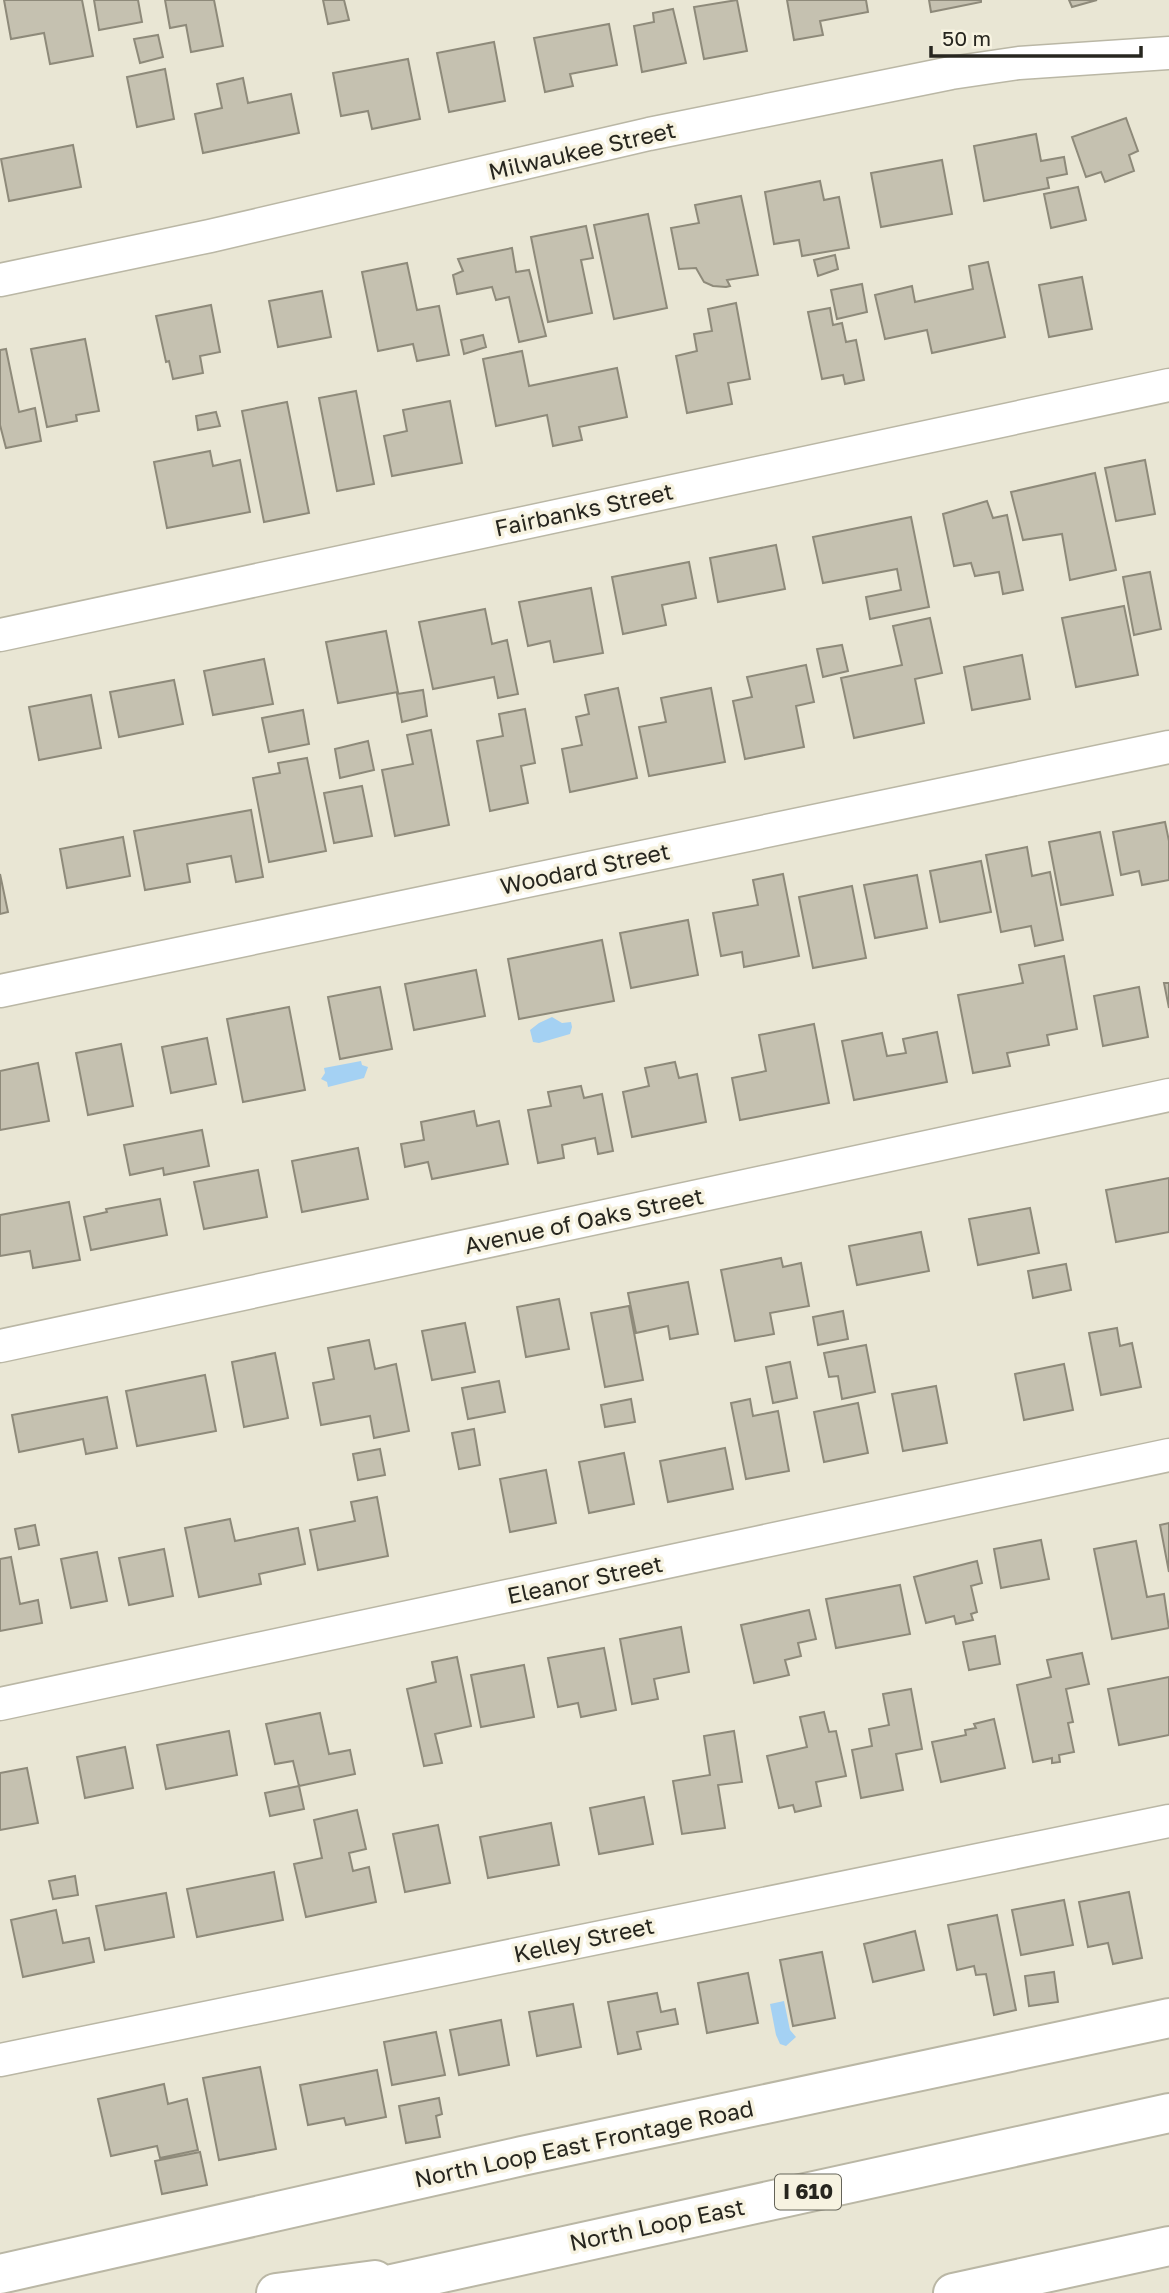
<svg xmlns="http://www.w3.org/2000/svg" width="1169" height="2293" font-family="'Golos Text',sans-serif">
<style>
.water{fill:#a4d1f3}
.building{fill:#c5c1b0;stroke:#8e8a7a;stroke-width:2}
.lines{fill:none;stroke-linecap:round;stroke-linejoin:round}
.minor-casing{stroke:#bab7a5;stroke-width:35}
.secondary-casing{stroke:#bab7a5;stroke-width:42}
.motorway-casing{stroke:#bab7a5;stroke-width:42}
.minor{stroke:#fff;stroke-width:32}
.secondary{stroke:#fff;stroke-width:38}
.motorway{stroke:#fff;stroke-width:38}
.labels{text-anchor:middle;stroke-width:7;stroke-linejoin:round;paint-order:stroke}
.shield{fill:#f7f3e1;stroke:#656459;stroke-width:2}
.shield-label{font-size:21px;font-weight:bold;fill:#27261f}
.street-label{font-size:23px;fill:#27261f;stroke:#f7f3e1}
</style>
<rect width="100%" height="100%" fill="#e9e6d4"/>
<path class="water" d="M552,1017L562,1023L571,1022L572,1027L570,1034L539,1043L533,1042L530,1030L539,1023Z
M361,1061L362,1065L368,1067L364,1078L328,1087L327,1082L321,1079L325,1073L324,1068Z
M784,2001L790,2030L796,2037L786,2046L780,2044L776,2035L770,2004Z"/>
<path class="building" d="M4,0H82L93,56L50,64L44,33L11,39Z
M94,0H138L142,22L99,30Z
M165,0H214L223,46L191,52L186,25L170,28Z
M323,0H344L349,20L328,24Z
M737,0L747,51L704,59L694,7Z
M787,0H866L868,12L820,21L823,35L794,40Z
M929,0H981V2L931,12Z
M1069,0H1097L1072,7Z
M673,9L686,63L642,72L634,26L654,22L653,13Z
M609,24L617,65L570,74L573,86L545,92L534,38Z
M158,35L163,57L140,63L134,39Z
M494,42L505,101L449,112L437,53Z
M408,59L420,119L372,129L368,111L341,116L333,73Z
M165,69L174,119L137,127L127,77Z
M243,78L248,103L291,94L299,133L203,153L195,114L222,108L217,84Z
M1126,118L1138,151L1129,155L1134,171L1105,182L1101,172L1086,177L1072,137Z
M1036,134L1041,161L1064,157L1067,174L1047,178L1049,188L984,201L974,146Z
M73,145L81,187L9,201L1,159Z
M942,160L952,214L881,227L871,173Z
M820,181L824,200L839,197L849,248L802,256L799,240L774,244L765,192Z
M1078,187L1086,220L1051,228L1044,194Z
M741,196L758,275L727,280L730,286L726,287L713,286L704,282L696,268L679,269L671,228L699,223L695,205Z
M648,214L667,308L614,319L594,225Z
M586,226L593,258L581,260L592,313L548,322L531,237Z
M512,248L516,272L529,270L546,336L519,342L509,297L496,300L492,287L457,294L453,275L463,271L458,259Z
M835,255L838,269L818,276L814,260Z
M988,262L1005,337L932,353L927,330L885,339L875,295L912,286L915,302L973,289L969,266Z
M407,263L417,310L439,306L449,355L417,361L413,344L378,351L362,272Z
M1082,277L1092,329L1049,337L1039,285Z
M862,284L867,312L837,319L831,290Z
M322,291L331,337L278,347L269,301Z
M736,303L750,379L728,383L732,404L687,413L676,356L697,351L694,334L712,331L708,309Z
M211,305L220,352L200,356L203,373L173,379L169,361L166,362L156,316Z
M830,308L833,325L842,323L846,342L856,340L864,380L845,384L843,375L822,379L808,312Z
M483,335L486,347L464,354L461,340Z
M85,339L99,411L76,415L77,421L47,427L31,349Z
M6,349L19,412L35,408L41,441L6,448L0,425V350Z
M522,351L529,386L617,368L627,417L579,427L582,440L553,446L547,415L496,426L483,359Z
M356,391L374,484L337,491L319,398Z
M450,401L462,463L392,476L384,436L407,431L403,410Z
M287,402L309,513L264,522L242,411Z
M216,412L220,426L198,430L196,416Z
M210,451L213,466L240,460L250,512L167,528L154,462Z
M1145,460L1155,514L1116,521L1105,468Z
M1095,473L1116,570L1070,580L1062,534L1023,540L1011,492Z
M987,501L993,518L1007,515L1023,590L1003,594L999,572L975,576L971,563L954,566L943,514Z
M911,517L929,607L870,619L866,597L901,590L897,569L823,583L813,537Z
M776,545L785,589L718,602L710,558Z
M689,562L696,598L662,605L666,625L623,634L612,577Z
M1150,572L1161,629L1134,635L1123,577Z
M591,588L603,653L554,662L550,641L528,646L519,602Z
M1124,606L1138,675L1076,687L1062,618Z
M485,609L492,644L507,640L518,694L498,698L494,677L433,689L419,622Z
M930,618L942,673L915,679L924,723L854,738L841,678L902,665L893,626Z
M386,631L398,692L338,703L326,642Z
M842,645L848,671L823,677L817,649Z
M1022,655L1030,699L972,710L964,667Z
M264,659L273,704L213,715L204,671Z
M806,665L814,702L796,706L804,747L745,759L733,701L752,697L747,677Z
M174,680L183,724L119,737L110,692Z
M618,688L637,778L570,792L562,749L582,745L576,717L589,714L585,695Z
M711,688L725,762L649,776L639,727L666,722L661,698Z
M423,690L427,716L402,722L397,694Z
M91,695L101,748L39,760L29,707Z
M525,709L535,763L521,766L528,803L490,811L477,741L503,736L499,714Z
M303,710L309,744L269,752L262,718Z
M431,730L449,825L395,836L382,770L413,764L407,735Z
M368,741L374,770L340,778L335,749Z
M307,758L326,851L269,862L253,778L280,773L278,763Z
M362,786L372,836L334,843L324,793Z
M251,810L263,877L236,882L231,856L187,864L190,882L145,890L134,831Z
M1165,822L1169,841V880L1142,885L1139,871L1121,875L1113,832Z
M1100,832L1113,895L1061,905L1049,842Z
M123,837L130,876L67,888L60,849Z
M1027,847L1032,876L1050,872L1063,940L1035,946L1031,926L1001,932L986,855Z
M981,861L991,912L940,922L930,871Z
M0,874L8,912L0,914Z
M783,874L799,956L744,967L742,952L721,956L713,913L758,905L753,880Z
M917,875L927,928L875,938L864,885Z
M852,886L866,958L813,968L799,897Z
M688,920L698,975L631,988L620,933Z
M602,940L614,1001L519,1019L508,959Z
M1064,956L1077,1029L1047,1035L1049,1045L1007,1053L1010,1066L973,1073L958,995L1023,983L1019,965Z
M476,970L485,1016L414,1030L405,984Z
M1164,983H1169V1008Z
M380,987L392,1049L340,1059L328,997Z
M1139,987L1148,1037L1103,1046L1094,996Z
M289,1007L305,1090L243,1102L227,1019Z
M814,1024L829,1103L740,1120L732,1078L766,1071L759,1035Z
M937,1032L947,1082L854,1100L842,1041L882,1033L887,1056L906,1053L903,1039Z
M207,1038L216,1084L171,1093L162,1047Z
M121,1044L133,1106L88,1115L76,1053Z
M675,1062L679,1078L697,1074L706,1122L632,1137L623,1092L649,1086L645,1068Z
M38,1063L49,1121L0,1130V1071Z
M581,1086L584,1098L602,1094L613,1151L598,1154L595,1138L562,1145L564,1158L538,1163L528,1110L551,1106L548,1092Z
M474,1111L477,1126L499,1121L508,1164L432,1179L428,1162L405,1167L401,1144L424,1140L421,1122Z
M202,1130L209,1166L164,1175L163,1168L130,1175L124,1145Z
M358,1148L368,1199L302,1212L292,1161Z
M258,1170L267,1217L204,1229L194,1182Z
M1169,1178V1232L1116,1242L1106,1190Z
M160,1199L167,1235L91,1250L84,1217L107,1212L106,1209Z
M69,1202L80,1260L33,1268L30,1251L0,1256V1215Z
M1030,1208L1039,1253L978,1265L969,1219Z
M921,1232L929,1271L857,1285L849,1246Z
M781,1258L783,1267L801,1263L809,1306L770,1313L774,1334L735,1341L721,1270Z
M1066,1264L1071,1290L1033,1298L1028,1271Z
M688,1282L698,1334L670,1339L668,1326L636,1333L628,1293Z
M559,1299L569,1349L526,1357L517,1307Z
M629,1306L643,1380L605,1387L591,1313Z
M843,1311L848,1339L818,1345L813,1317Z
M465,1323L475,1372L432,1380L422,1331Z
M1117,1328L1120,1346L1132,1343L1141,1387L1101,1395L1089,1333Z
M369,1340L375,1369L396,1364L409,1431L374,1438L370,1416L321,1425L313,1383L334,1379L328,1348Z
M866,1345L875,1392L842,1399L838,1376L829,1377L824,1353Z
M275,1353L288,1418L244,1427L232,1362Z
M790,1362L797,1398L773,1403L766,1367Z
M1064,1364L1073,1410L1024,1420L1015,1374Z
M205,1375L216,1431L137,1446L126,1391Z
M499,1381L505,1412L468,1419L462,1388Z
M936,1386L947,1443L903,1451L892,1394Z
M107,1397L117,1448L86,1454L83,1439L19,1452L12,1415Z
M631,1399L635,1422L605,1427L601,1405Z
M750,1399L753,1416L778,1411L789,1471L746,1479L731,1403Z
M858,1403L868,1453L824,1462L814,1412Z
M474,1429L480,1465L459,1469L452,1433Z
M725,1448L733,1489L668,1502L660,1461Z
M380,1449L385,1475L358,1480L353,1454Z
M624,1453L634,1504L589,1513L579,1462Z
M546,1470L556,1523L510,1532L500,1479Z
M377,1497L388,1556L318,1570L310,1530L355,1521L351,1502Z
M230,1519L235,1541L298,1528L305,1564L259,1574L261,1584L199,1597L185,1528Z
M1169,1523V1572L1160,1525Z
M35,1525L39,1545L19,1549L15,1529Z
M1041,1540L1049,1579L1001,1588L994,1549Z
M1136,1541L1147,1597L1164,1594L1169,1628L1112,1639L1094,1549Z
M164,1549L173,1596L129,1605L119,1558Z
M97,1552L107,1601L71,1608L61,1559Z
M11,1557L20,1604L38,1600L42,1623L0,1631V1559Z
M977,1561L982,1583L971,1586L977,1612L971,1614L973,1620L956,1624L954,1616L926,1623L914,1577Z
M900,1585L910,1634L836,1648L826,1599Z
M809,1610L816,1639L798,1643L801,1656L785,1660L789,1675L754,1683L741,1625Z
M681,1627L689,1672L654,1679L658,1699L632,1704L620,1639Z
M995,1636L1000,1664L969,1670L963,1642Z
M604,1648L616,1710L581,1717L578,1703L558,1707L548,1658Z
M1082,1653L1089,1684L1066,1689L1073,1722L1068,1723L1074,1752L1059,1755L1060,1762L1052,1763V1758L1033,1762L1017,1685L1051,1677L1047,1660Z
M457,1657L471,1726L435,1734L442,1763L424,1766L407,1689L436,1682L432,1662Z
M524,1665L534,1717L481,1727L471,1675Z
M1169,1677V1735L1119,1745L1108,1689Z
M911,1689L922,1749L896,1754L903,1790L861,1798L852,1750L872,1746L869,1729L889,1725L883,1694Z
M824,1712L829,1732L836,1731L846,1776L816,1782L821,1806L795,1812L793,1805L779,1808L767,1756L807,1747L800,1717Z
M320,1713L329,1754L350,1750L355,1774L299,1786L293,1761L275,1764L266,1724Z
M994,1719L1005,1768L941,1782L932,1742L966,1735L965,1730L976,1728L974,1724Z
M229,1731L237,1775L166,1789L157,1745Z
M734,1731L742,1782L718,1785L725,1828L682,1834L673,1781L710,1775L704,1736Z
M125,1747L133,1788L85,1798L77,1757Z
M27,1768L38,1823L0,1830V1773Z
M299,1786L304,1809L270,1816L265,1793Z
M644,1797L653,1844L599,1854L590,1808Z
M357,1810L366,1849L349,1853L353,1871L369,1867L376,1902L306,1917L294,1864L322,1858L314,1820Z
M551,1823L559,1865L488,1878L480,1837Z
M438,1825L450,1883L405,1892L393,1834Z
M274,1872L283,1920L197,1937L187,1889Z
M75,1876L78,1895L53,1899L49,1881Z
M1129,1892L1142,1958L1113,1964L1108,1943L1088,1947L1079,1902Z
M166,1893L174,1937L105,1950L96,1906Z
M1064,1900L1073,1945L1021,1955L1012,1910Z
M56,1910L63,1943L89,1938L94,1962L23,1977L11,1920Z
M997,1915L1016,2010L994,2015L986,1974L976,1975L974,1966L957,1970L948,1925Z
M915,1931L924,1970L873,1982L864,1944Z
M822,1952L835,2018L793,2026L780,1960Z
M1054,1972L1058,2002L1029,2006L1025,1976Z
M748,1973L758,2023L707,2033L698,1983Z
M657,1993L661,2012L675,2009L678,2024L637,2032L641,2049L618,2054L608,2002Z
M573,2004L581,2047L537,2056L529,2012Z
M501,2020L509,2065L459,2075L450,2030Z
M436,2032L445,2075L392,2085L384,2042Z
M260,2067L276,2149L219,2160L203,2078Z
M377,2070L386,2117L346,2125L344,2118L308,2125L300,2085Z
M164,2084L168,2104L187,2099L198,2150L160,2158L157,2146L111,2156L98,2099Z
M439,2098L442,2114L436,2116L440,2137L406,2143L399,2106Z
M200,2152L207,2185L162,2194L155,2161Z"/>
<g class="lines">
<defs>
<path id="minor" d="M0,280L210,236L649,134L951,73L1019,63L1169,53
M0,635L1169,385
M0,991L1169,747
M0,1346L1169,1095
M0,1704L1169,1455
M0,2060L1169,1821"/>
<path id="secondary" d="M0,2274L522,2156L1169,2018"/>
<path id="motorway" d="M276,2293L375,2280
M351,2293L1169,2113
M953,2293L1169,2246"/>
</defs>
<use href="#minor" class="minor-casing"/>
<use href="#secondary" class="secondary-casing"/>
<use href="#motorway" class="motorway-casing"/>
<use href="#minor" class="minor"/>
<use href="#secondary" class="secondary"/>
<use href="#motorway" class="motorway"/>
</g>
<g class="labels">
<rect class="shield" x="775" y="2174.5" width="66" height="35" rx="5"/>
<g class="shield-label">
<text x="808" y="2199">I 610</text>
</g>
<g class="street-label">
<text transform="translate(582 151) rotate(-13)" y="8">Milwaukee Street</text>
<text transform="translate(584 510) rotate(-12)" y="8">Fairbanks Street</text>
<text transform="translate(585 869) rotate(-12)" y="8">Woodard Street</text>
<text transform="translate(584 1221) rotate(-12)" y="8">Avenue of Oaks Street</text>
<text transform="translate(585 1580) rotate(-12)" y="8">Eleanor Street</text>
<text transform="translate(584 1940) rotate(-12)" y="8">Kelley Street</text>
<text transform="translate(584 2144) rotate(-12)" y="8">North Loop East Frontage Road</text>
<text transform="translate(657 2225) rotate(-12)" y="8">North Loop East</text>
</g>
</g>
<path d="M931 46v10h210v-10" fill="none" stroke="#27261f" stroke-width="3.5"/>
<text x="942" y="46" font-size="21" fill="#27261f" stroke="#f7f3e1" stroke-width="5" paint-order="stroke">50 m</text>
</svg>
